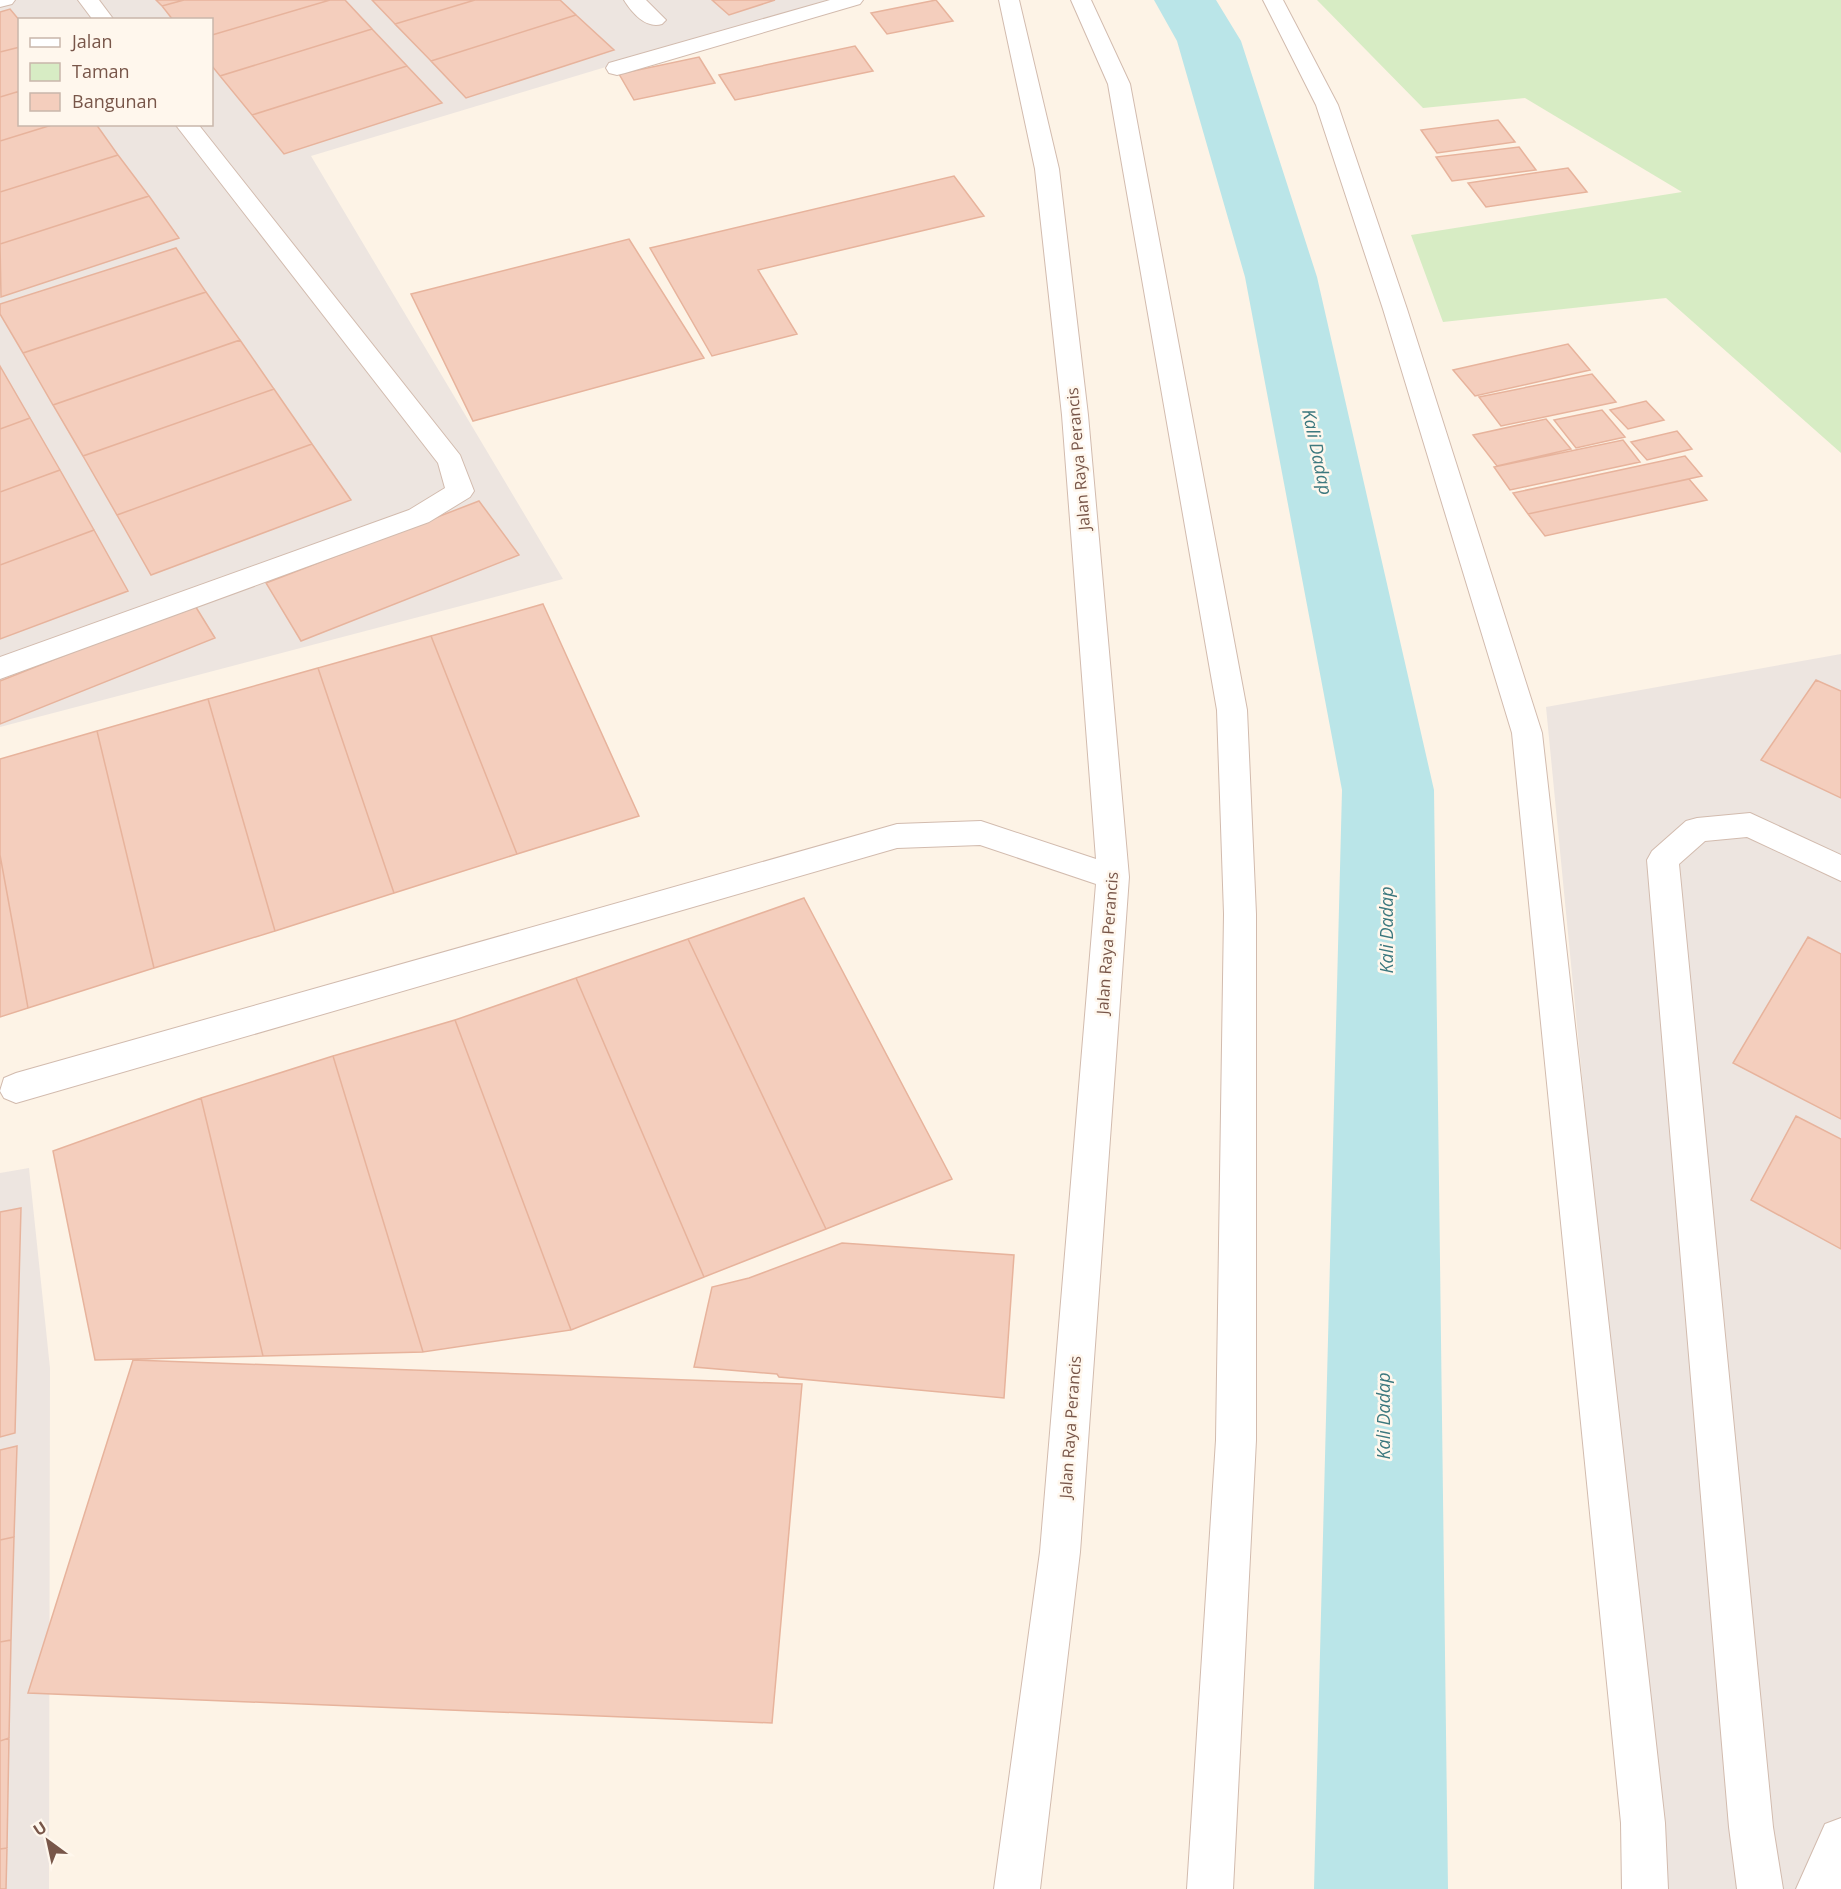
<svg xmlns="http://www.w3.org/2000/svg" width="1841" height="1889" font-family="'Open Sans',sans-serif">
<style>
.industrial{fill:#ede5e0;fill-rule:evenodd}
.green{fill:#d7ecc4}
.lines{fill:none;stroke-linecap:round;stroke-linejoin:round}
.river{fill:#bae5e8;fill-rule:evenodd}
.building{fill:#f4cebd;stroke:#e7b39c;stroke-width:1.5}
.minor-casing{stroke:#d2bbae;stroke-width:2}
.minor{fill:#fff;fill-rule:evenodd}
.labels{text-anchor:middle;stroke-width:5;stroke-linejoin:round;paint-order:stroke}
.street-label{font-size:16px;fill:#785649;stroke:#fff7ed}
.water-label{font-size:18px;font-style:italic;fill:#3c787e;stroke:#fff7ed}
</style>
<rect width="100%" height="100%" fill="#fdf3e6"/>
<path class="industrial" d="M0,0H828L311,156L563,579L0,727ZM20,20H212V124H20Z
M1841,654V1889H1661L1546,707Z
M29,1168L50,1368L49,1889H0V1173Z"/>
<path class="green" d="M1317,0H1841V453L1666,298L1443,322L1411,235L1682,192L1525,98L1423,108Z"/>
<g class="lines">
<path class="river" d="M1154,0H1216L1241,41L1317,277L1434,790L1448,1889H1314L1342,790L1245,277L1177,41Z"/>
</g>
<path class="building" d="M156,0H184L162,6Z
M184,0H330L212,35V20H173L162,6Z
M330,0H345L372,29L220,76L212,66V35Z
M372,0H475L395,24Z
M475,0H560L576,15L431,61L395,24Z
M712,0H775L729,15Z
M936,0L953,21L887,34L871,13Z
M10,9L20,21V47L0,52V12Z
M576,15L614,50L466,98L431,61Z
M372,29L407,66L252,115L220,76Z
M855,46L873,71L735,100L719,75Z
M20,47V91L0,97V52Z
M699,57L715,83L634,100L619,74Z
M407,66L442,103L284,154L252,115Z
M20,91V124H55L0,141V97Z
M1498,120L1515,142L1437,153L1421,130Z
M55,124H96L118,155L0,192V141Z
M1519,147L1536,170L1452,181L1436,157Z
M118,155L149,196L0,244V192Z
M1568,168L1587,192L1486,207L1468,183Z
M954,176L984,216L758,270L797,334L712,356L650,248Z
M149,196L179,238L1,297L0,244Z
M629,239L704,358L473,421L411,294Z
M176,248L206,292L23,353L0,314V304Z
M206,292L240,340L53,405L23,353Z
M240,340L274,389L83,456L53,405Z
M1568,344L1590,370L1475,396L1453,370Z
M0,366L30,418L0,429Z
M1592,374L1616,402L1501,426L1479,397Z
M274,389L312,444L117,515L83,456Z
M1646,401L1664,420L1628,429L1610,410Z
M1602,410L1625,437L1576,448L1554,420Z
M30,418L60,470L0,492V429Z
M1546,419L1571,449L1497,466L1473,435Z
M1677,431L1692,449L1647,460L1631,442Z
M1623,440L1640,462L1510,490L1494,467Z
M312,444L351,500L151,575L117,515Z
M1685,456L1702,476L1528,514L1513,493Z
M60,470L94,530L0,565V492Z
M1689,479L1707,500L1545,536L1528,514Z
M479,501L519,555L301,641L266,583Z
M94,530L128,591L0,639V565Z
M194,604L215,638L0,724V681Z
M543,604L639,816L517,854L431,636Z
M431,636L517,854L394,893L318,668Z
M318,668L394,893L275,931L208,699Z
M1816,680L1841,691V798L1761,760Z
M208,699L275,931L154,968L97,731Z
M97,731L154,968L28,1008L0,855V759Z
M0,855L28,1008L0,1017Z
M804,898L952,1179L826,1229L688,939Z
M1808,937L1841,954V1119L1733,1063Z
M688,939L826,1229L704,1277L576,978Z
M576,978L704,1277L571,1330L455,1020Z
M455,1020L571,1330L423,1352L333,1056Z
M333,1056L423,1352L263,1356L201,1098Z
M201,1098L263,1356L95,1360L53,1151Z
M1796,1116L1841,1139V1249L1751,1200Z
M21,1208L15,1433L0,1437V1212Z
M842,1243L1014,1255L1004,1398L779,1377L777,1374L694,1367L712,1287L749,1278Z
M133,1360L802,1384L772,1723L28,1693Z
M17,1446L14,1537L0,1540V1450Z
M14,1537L11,1640L0,1642V1540Z
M11,1640L9,1738L0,1741V1642Z
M9,1738L7,1848L0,1849V1741Z
M7,1848L6,1889H0V1849Z"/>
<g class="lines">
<defs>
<path id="minor" d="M0,0H15L12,4L0,7Z
M78,0H99L114,20H93Z
M624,0H646L666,20L662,24C646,29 632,13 624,0Z
M830,0H863L860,4L625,73L617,75L609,73L606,68L609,63Z
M999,0H1019L1059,169L1088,415L1129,877L1080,1552L1040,1889H994L1040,1552L1096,884L980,845L897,848L16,1103L4,1098L0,1091L4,1078L16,1073L897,824L981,821L1096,859L1062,415L1035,169Z
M1071,0H1091L1130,84L1247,710L1256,914V1440L1233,1889H1187L1216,1440L1224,914L1217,710L1108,84Z
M1263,0H1283L1338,105L1407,309L1542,733L1665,1823L1668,1889H1622L1621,1823L1512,733L1383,309L1316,105Z
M175,124H198L460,455L474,491L470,497L429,522L0,679V657L409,510L445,488L438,463Z
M1750,813L1841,855V881L1747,837L1705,841L1679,864L1773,1827L1783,1889H1737L1729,1827L1647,860L1652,851L1686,821L1697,818Z
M1841,1818V1889H1796L1825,1824Z"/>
</defs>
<use href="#minor" class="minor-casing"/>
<use href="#minor" class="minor"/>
</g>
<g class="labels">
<g class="street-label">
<text transform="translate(1078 459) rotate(-95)" y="6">Jalan Raya Perancis</text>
<text transform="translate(1107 943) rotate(-86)" y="6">Jalan Raya Perancis</text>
<text transform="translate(1070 1427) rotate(-86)" y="6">Jalan Raya Perancis</text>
</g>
<g class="water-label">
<text transform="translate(1317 452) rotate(78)" y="6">Kali Dadap</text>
<text transform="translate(1387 930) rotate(-90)" y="6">Kali Dadap</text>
<text transform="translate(1384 1416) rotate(-90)" y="6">Kali Dadap</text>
</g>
</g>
<rect x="18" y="18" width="195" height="108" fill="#fff7ed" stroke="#c9b7ab" stroke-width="1.5"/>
<rect x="30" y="38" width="30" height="9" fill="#ffffff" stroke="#c9b7ab" stroke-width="1.5"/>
<text x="72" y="48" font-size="18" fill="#785649">Jalan</text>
<rect x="30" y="63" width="30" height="18" fill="#d7ecc4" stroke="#c9b7ab" stroke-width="1.5"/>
<text x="72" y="78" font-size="18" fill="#785649">Taman</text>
<rect x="30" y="93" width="30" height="18" fill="#f4cebd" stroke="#c9b7ab" stroke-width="1.5"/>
<text x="72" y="108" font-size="18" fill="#785649">Bangunan</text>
<g transform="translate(48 1841) rotate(327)" stroke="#fff7ed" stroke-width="4.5" paint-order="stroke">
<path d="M0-4.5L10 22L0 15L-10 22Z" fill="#785649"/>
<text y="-9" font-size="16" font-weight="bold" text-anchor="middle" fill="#785649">U</text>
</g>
</svg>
